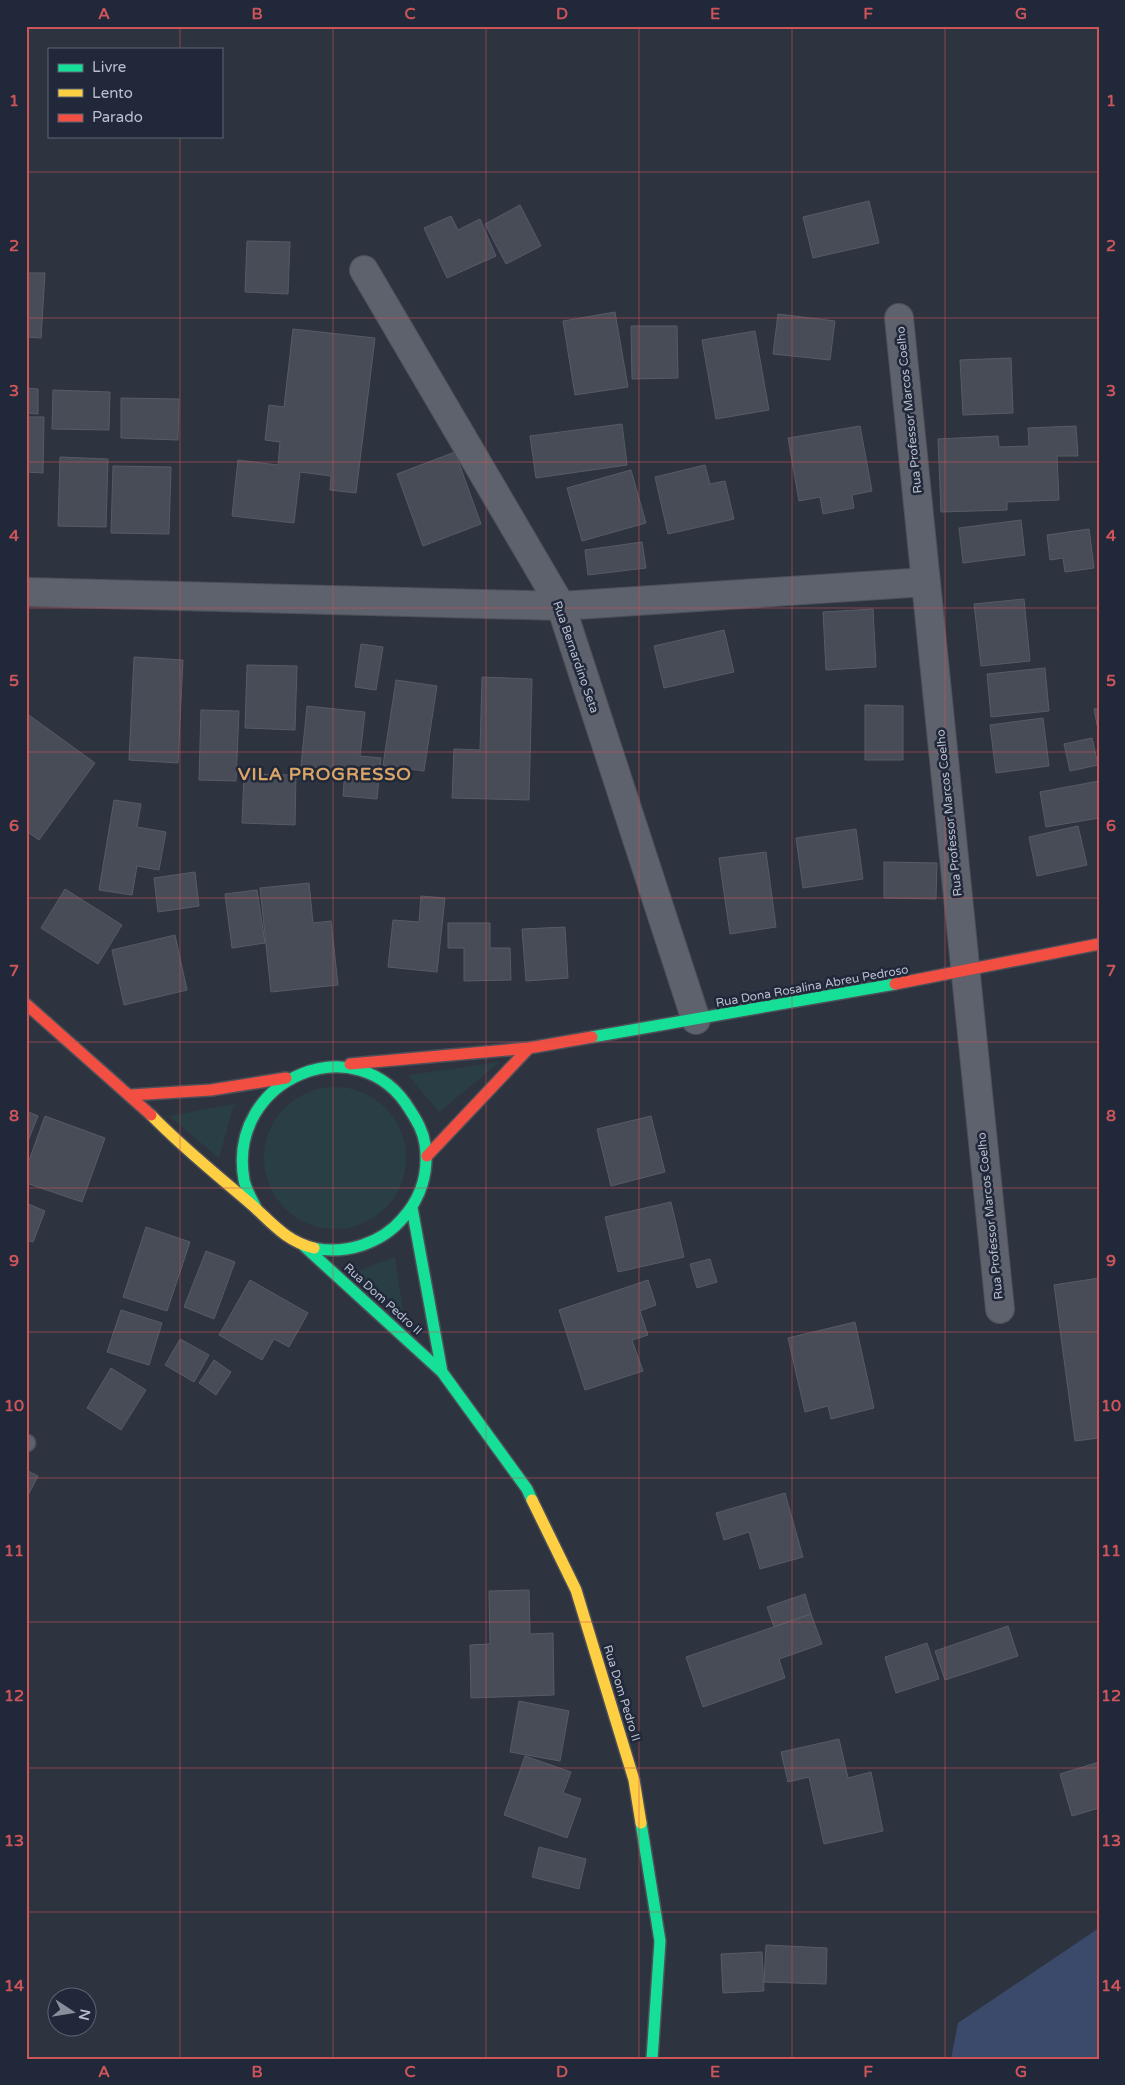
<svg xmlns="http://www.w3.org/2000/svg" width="1125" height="2085" font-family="'Varela Round',sans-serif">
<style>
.green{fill:#2a3e45}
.water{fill:#3b4a6b}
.building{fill:#474c56;stroke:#565b66}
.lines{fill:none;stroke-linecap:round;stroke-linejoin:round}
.lane-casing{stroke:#4d5059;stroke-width:19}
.street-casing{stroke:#4d5059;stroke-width:30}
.fast-casing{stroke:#4d5059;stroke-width:14}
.slow-casing{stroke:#4d5059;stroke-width:14}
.jam-casing{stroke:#4d5059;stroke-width:14}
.lane{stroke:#5e626c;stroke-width:16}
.street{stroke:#5e626c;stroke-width:28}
.fast{stroke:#16e098;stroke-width:11}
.slow{stroke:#ffcf43;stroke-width:11}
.jam{stroke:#f24e42;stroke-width:11}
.grid{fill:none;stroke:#cd555a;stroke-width:1;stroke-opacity:0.55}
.labels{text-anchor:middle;stroke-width:5;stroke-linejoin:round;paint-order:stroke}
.street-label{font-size:12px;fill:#b9bfce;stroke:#20283a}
.district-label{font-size:18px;font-weight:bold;letter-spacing:1px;fill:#dba567;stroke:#20283a}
.neatline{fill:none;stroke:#cd555a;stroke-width:2}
.grid-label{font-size:16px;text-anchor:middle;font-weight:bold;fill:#cd555a}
</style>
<rect width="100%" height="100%" fill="#2e343f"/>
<path class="green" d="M500,1062L439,1112L408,1075Z
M264 1158a71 71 0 1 1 142 0a71 71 0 1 1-142 0Z
M234,1104L219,1158L169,1116Z
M395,1257L404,1318L352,1273Z"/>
<path class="water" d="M1099,1928V2059H951L958,2023Z"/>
<path class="building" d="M869,201L879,243L813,258L803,217Z
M520,205L541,246L506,264L485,224Z
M451,216L458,230L480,219L496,256L447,278L424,228Z
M247,241L290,242L288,294L245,292Z
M26,273H45L41,338L26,337Z
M615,312L628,387L575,395L563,321Z
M778,314L835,321L830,360L773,354Z
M631,326H677L678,378L632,379Z
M293,329L375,338L356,493L330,490L331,476L300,472L294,523L232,516L238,460L278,465L280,442L265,440L269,405L284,407Z
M755,331L769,410L716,419L702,340Z
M1011,358L1013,413L963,415L960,360Z
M26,388L38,389V414L26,413Z
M53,390L110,392L109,430L52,429Z
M121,398L179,399L178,440L121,438Z
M26,417H44L43,473L26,472Z
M622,424L627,465L536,478L530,436Z
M860,426L872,491L852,495L854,508L823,514L820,497L799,501L788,438Z
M1076,426L1078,456H1057L1059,500L1007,502V510L941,512L938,439L998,436L999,447L1029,446L1028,428Z
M455,452L481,524L423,546L397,474Z
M60,457L108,459L106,527L58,526Z
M705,465L710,484L725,481L734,519L668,534L655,477Z
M113,466L171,467L169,534L111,533Z
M631,470L646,523L582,541L567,488Z
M1021,520L1025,555L963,563L959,528Z
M1089,529L1094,568L1065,572L1063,558L1050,560L1047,535Z
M642,542L646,568L588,575L585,550Z
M1024,599L1030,661L981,666L974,604Z
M873,609L876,667L826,670L823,612Z
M724,630L734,672L664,688L654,646Z
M361,644L383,647L376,690L355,687Z
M134,657L183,660L178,763L129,760Z
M247,665L297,666L295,730L245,728Z
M1045,668L1049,711L991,717L987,674Z
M482,677L532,679L529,800L452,798L454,749L480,750Z
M396,680L437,686L424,771L383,765Z
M865,705L903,706V760H865Z
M307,706L365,712L360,756L381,758L377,799L343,796L345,770L301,766Z
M1099,708V735L1094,709Z
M201,710L239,711L236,781L199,780Z
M26,713L95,763L39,840L26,831Z
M1043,718L1049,766L996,773L990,725Z
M1092,738L1098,765L1070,771L1064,744Z
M244,774L296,775L295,825L242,823Z
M1099,781V818L1046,827L1040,792Z
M114,800L141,804L137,827L166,832L159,870L137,866L132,895L99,890Z
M1078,826L1087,865L1037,876L1029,837Z
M856,829L863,879L803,888L796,838Z
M766,852L776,927L730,934L719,858Z
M884,862L937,863L936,899L884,898Z
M195,872L199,906L158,912L154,878Z
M309,883L313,923L331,921L338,985L271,992L260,888Z
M65,889L122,925L98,964L41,928Z
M257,890L265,943L232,948L225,894Z
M421,896L445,898L437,972L388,967L393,920L419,922Z
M448,923H490V948H510L511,980L464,981V948H448Z
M565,927L568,978L526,981L522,929Z
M175,935L187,990L124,1005L112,950Z
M26,1111L38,1116L26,1146Z
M45,1116L105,1138L82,1202L26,1183V1169Z
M651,1116L665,1172L611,1186L597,1129Z
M671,1202L684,1257L618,1272L605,1217Z
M26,1203L45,1211L33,1242L26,1240Z
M146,1227L190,1242L167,1311L123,1297Z
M206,1251L235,1262L214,1319L184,1307Z
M710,1259L717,1282L697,1288L690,1264Z
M1099,1278V1438L1075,1441L1054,1285Z
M250,1280L308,1313L289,1347L274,1339L262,1360L219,1335Z
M648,1280L656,1305L640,1311L648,1335L632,1340L643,1371L585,1390L559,1310Z
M121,1310L162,1323L149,1365L107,1352Z
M855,1322L874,1408L831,1419L828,1406L805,1412L788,1338Z
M180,1339L209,1355L194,1382L165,1365Z
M214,1360L231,1372L216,1395L199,1383Z
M111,1368L146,1390L121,1430L87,1408Z
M26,1470L38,1476L26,1499Z
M785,1493L803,1557L760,1569L749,1532L724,1540L716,1513Z
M529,1590L530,1634L553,1633L554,1695L471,1698L470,1645L490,1644L489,1591Z
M805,1594L811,1614L774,1627L767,1607Z
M811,1614L822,1644L779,1659L785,1678L703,1707L686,1657Z
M1008,1626L1018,1656L945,1680L935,1651Z
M927,1643L939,1679L896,1693L885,1657Z
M519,1701L569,1711L560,1761L510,1752Z
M839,1739L848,1778L871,1772L883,1831L824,1844L809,1777L788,1782L781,1752Z
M525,1756L571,1772L563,1793L581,1799L567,1838L504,1815Z
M1099,1762V1808L1072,1816L1060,1774Z
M539,1847L586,1859L579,1889L532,1877Z
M766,1945L827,1948L826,1984L764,1982Z
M762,1952L764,1991L723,1993L721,1954Z"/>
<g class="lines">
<defs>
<path id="lane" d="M26,1443H27"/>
<path id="street" d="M364,270L561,606L696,1020
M899,318L1000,1309
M26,592L561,606L926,582"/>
<path id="fast" d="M592,1037L895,984
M256,1208C252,1199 246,1190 244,1180C226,1077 359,1024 410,1110C417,1121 423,1131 425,1144C429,1172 421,1198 403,1218C382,1243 346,1255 314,1248
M412,1208L442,1372
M304,1246L442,1372L527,1489L532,1500
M641,1823L660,1941L652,2059"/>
<path id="slow" d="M151,1115C183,1148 217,1175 252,1205C272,1223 287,1242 314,1248
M532,1500L576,1590L634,1780L641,1823"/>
<path id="jam" d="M895,984L1099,944
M26,1004L151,1115
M350,1064L529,1048L592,1037
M131,1095L211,1090L286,1078
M427,1156L529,1048"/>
</defs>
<use href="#lane" class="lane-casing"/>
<use href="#street" class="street-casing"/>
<use href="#fast" class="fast-casing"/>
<use href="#slow" class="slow-casing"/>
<use href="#jam" class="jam-casing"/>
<use href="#lane" class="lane"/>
<use href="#street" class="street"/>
<use href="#fast" class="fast"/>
<use href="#slow" class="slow"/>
<use href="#jam" class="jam"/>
</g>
<path class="grid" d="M180,26V49M333,26V2059M486,26V2059M639,26V2059M792,26V2059M945,26V2059M180,136V2059M26,172H1099M26,318H1099M26,462H1099M26,608H1099M26,752H1099M26,898H1099M26,1042H1099M26,1188H1099M26,1332H1099M26,1478H1099M26,1622H1099M26,1768H1099M26,1912H1099"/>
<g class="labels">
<g class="street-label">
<text transform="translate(909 410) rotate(-96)" y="4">Rua Professor Marcos Coelho</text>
<text transform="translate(576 657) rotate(71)" y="4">Rua Bernardino Seta</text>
<text transform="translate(949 813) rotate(-96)" y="4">Rua Professor Marcos Coelho</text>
<text transform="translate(812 986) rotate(-10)" y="4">Rua Dona Rosalina Abreu Pedroso</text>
<text transform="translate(990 1216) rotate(-96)" y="4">Rua Professor Marcos Coelho</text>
<text transform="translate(383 1299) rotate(42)" y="4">Rua Dom Pedro II</text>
<text transform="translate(622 1693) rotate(73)" y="4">Rua Dom Pedro II</text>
</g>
<g class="district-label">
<text x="325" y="780">VILA PROGRESSO</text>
</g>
</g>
<rect width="1125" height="2085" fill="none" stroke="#20283a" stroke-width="55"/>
<rect x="48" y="48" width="175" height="90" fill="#20283a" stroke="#5d6475"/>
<rect x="58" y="64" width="25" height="8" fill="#16e098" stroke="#5d6475"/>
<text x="92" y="72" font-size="15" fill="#b9bfce">Livre</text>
<rect x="58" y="89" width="25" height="8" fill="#ffcf43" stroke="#5d6475"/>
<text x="92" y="98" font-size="15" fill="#b9bfce">Lento</text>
<rect x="58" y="114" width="25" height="8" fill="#f24e42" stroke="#5d6475"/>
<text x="92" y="122" font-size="15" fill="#b9bfce">Parado</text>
<g transform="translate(72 2012) rotate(102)"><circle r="24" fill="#20283a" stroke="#5d6475"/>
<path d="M0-4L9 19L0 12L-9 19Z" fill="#888e9c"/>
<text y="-8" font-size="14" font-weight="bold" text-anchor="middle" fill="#b9bfce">N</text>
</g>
<rect x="28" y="28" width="1070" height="2030" class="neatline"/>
<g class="grid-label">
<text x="104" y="19">A</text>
<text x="257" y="19">B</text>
<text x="410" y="19">C</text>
<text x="562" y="19">D</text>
<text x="715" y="19">E</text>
<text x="868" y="19">F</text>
<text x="1021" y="19">G</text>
<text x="14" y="106">1</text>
<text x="1111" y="106">1</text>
<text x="14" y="251">2</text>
<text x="1111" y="251">2</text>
<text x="14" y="396">3</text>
<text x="1111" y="396">3</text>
<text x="14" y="541">4</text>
<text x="1111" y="541">4</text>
<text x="14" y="686">5</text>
<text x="1111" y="686">5</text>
<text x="14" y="831">6</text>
<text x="1111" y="831">6</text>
<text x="14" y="976">7</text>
<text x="1111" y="976">7</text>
<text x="14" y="1121">8</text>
<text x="1111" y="1121">8</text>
<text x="14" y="1266">9</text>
<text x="1111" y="1266">9</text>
<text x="14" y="1411">10</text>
<text x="1111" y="1411">10</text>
<text x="14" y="1556">11</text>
<text x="1111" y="1556">11</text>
<text x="14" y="1701">12</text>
<text x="1111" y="1701">12</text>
<text x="14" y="1846">13</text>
<text x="1111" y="1846">13</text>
<text x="14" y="1991">14</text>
<text x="1111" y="1991">14</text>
<text x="104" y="2077">A</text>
<text x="257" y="2077">B</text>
<text x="410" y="2077">C</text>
<text x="562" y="2077">D</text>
<text x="715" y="2077">E</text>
<text x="868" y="2077">F</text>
<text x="1021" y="2077">G</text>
</g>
</svg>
